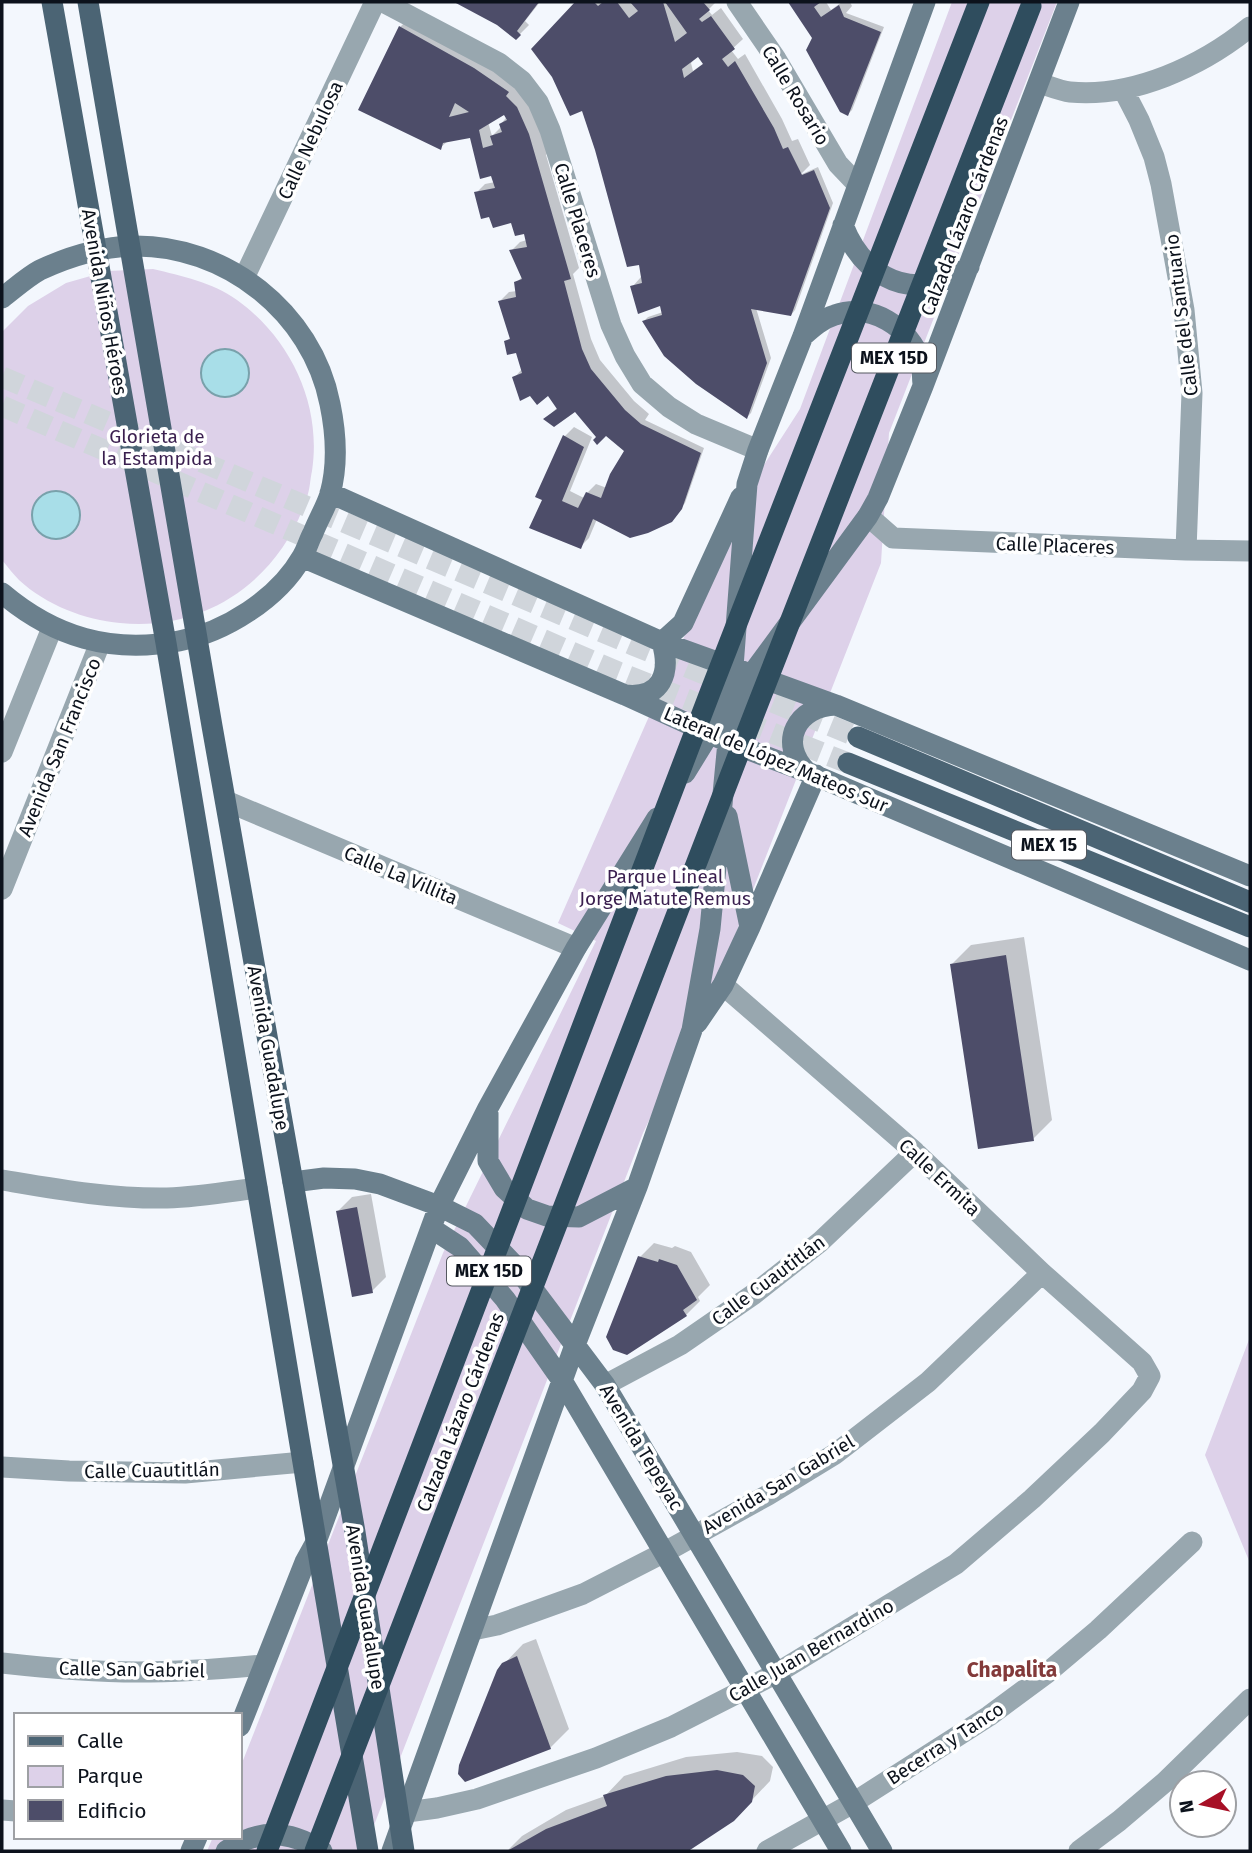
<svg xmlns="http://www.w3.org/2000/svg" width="1252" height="1853" font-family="'Fira Sans',sans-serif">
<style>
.green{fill:#ddd1e9}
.water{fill:#a8dee8;stroke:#79a1ab;stroke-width:2}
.shadow{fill:#0003;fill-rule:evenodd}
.building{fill:#4d4d69;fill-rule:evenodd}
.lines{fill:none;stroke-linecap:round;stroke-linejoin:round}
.primary-tunnel{stroke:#d0d5db;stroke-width:21;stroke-dasharray:21 10;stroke-linecap:butt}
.street{stroke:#98a7af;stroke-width:21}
.secondary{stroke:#6b808d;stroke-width:21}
.primary{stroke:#4b6474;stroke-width:21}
.highway-bridge{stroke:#2f4d5e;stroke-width:21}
.labels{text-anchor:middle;stroke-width:7;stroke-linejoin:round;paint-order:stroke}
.shield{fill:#fff;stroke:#555960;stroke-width:2}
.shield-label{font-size:18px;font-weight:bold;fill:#0c121c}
.street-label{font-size:19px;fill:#0c121c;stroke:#fff}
.park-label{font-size:19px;fill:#3a1f4f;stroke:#fff}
.neighbourhood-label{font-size:21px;font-weight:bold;fill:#833a3a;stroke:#fff}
</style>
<rect width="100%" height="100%" fill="#f3f7fd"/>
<path class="green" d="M952,2H1057L889,433L881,563L725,961L643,1133L364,1851H207L213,1837H240V1768L443,1253L596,941L558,923L751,485L800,409Z
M153,269C182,276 212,282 237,300C291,339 322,405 312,471C310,480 310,489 307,497C281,579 206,632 120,623C85,620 46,605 19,580C13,574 8,567 2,560V332L28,306L66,283L108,271Z
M1250,1337V1563L1205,1455Z"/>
<path class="water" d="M201 373a24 24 0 1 1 48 0a24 24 0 1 1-48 0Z
M32 515a24 24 0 1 1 48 0a24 24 0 1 1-48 0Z"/>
<path class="shadow" d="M458,2H540L525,21L529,25L516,38L498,24Z
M577,2H716L708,10L712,15L721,8L743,39L731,50L738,59L745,54L782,119L792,141L798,139L810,165L800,175L818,167L833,203L795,310L791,315L756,308L771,358L751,413L747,417L644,321L648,317L663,312L661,304L632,287L641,277L640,263L583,109L554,76L533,49ZM699,54L704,63L693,71L691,63Z
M790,2H826L831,10L842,2H850L852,6L846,13L884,27L852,110L848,114L814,38Z
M415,13L487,53L526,98L550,150L546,155L579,268L573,274L591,339L600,360L634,401L649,414L645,420L704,448L685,503L675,516L597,519L589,538L580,547L544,499L538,497L565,436L574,427L592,437L570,491L584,498L587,493L596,484L607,488L631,444L606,434L599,437L575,410L545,419L558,407L548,394L514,378L522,369L517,350L506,342L511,337L500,301L509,292L517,291L516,283L523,276L511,251L520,242L527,240L525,232L512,221L491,215L476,193L485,184L495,182L472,136L448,141L441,147L361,109L400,27ZM513,109L501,124L502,126L492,136L488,122Z
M1024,937L1052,1120L1033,1139L952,964L971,945Z
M371,1194L386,1277L372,1291L338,1211L352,1197Z
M654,1243L672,1248L675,1246L691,1252L710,1285L698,1297L700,1301L686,1315L640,1257Z
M536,1639L569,1729L550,1748L504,1664L523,1644Z
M737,1752L762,1756L773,1767L770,1781L733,1820L689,1848L682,1851H507L522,1836L566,1810L605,1796L624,1776L686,1757Z"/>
<path class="building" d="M454,2H539L517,31L521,35L516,40L497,25Z
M575,2H594L598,6L603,2H617L629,18L638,11L630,2H663L675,42L687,33L665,2H703L710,10L699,19L702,22L711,16L735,49L722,59L728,67L735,61L774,128L783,149L788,147L802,175L814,170L830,208L791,316L751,309L767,363L747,419L696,384L664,356L642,321L662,315L660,306L638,314L630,286L642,283L639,265L627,267L595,150L582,111L570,116L552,77L531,49ZM698,57L703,64L684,78L682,69Z
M788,2H821L814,7L821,17L839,5L844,17L881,32L848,116L840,112L806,50L812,38Z
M399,26L474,68L509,92L506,96L517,107L529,134L571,279L564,281L582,349L591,369L625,410L641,424L701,453L682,509L672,522L648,533L630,538L593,519L581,549L529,528L542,500L535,497L563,435L584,447L562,501L578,508L586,492L601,498L610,474L624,451L606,436L597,445L593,440L596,437L575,412L554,427L543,419L557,409L548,396L537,405L530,396L520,401L512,377L522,373L516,353L507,355L504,341L510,339L498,301L516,297L514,282L522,279L509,250L527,247L524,234L515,236L511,223L493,228L489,217L481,219L474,192L495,188L491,176L480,179L470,138L443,143L441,150L358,110ZM455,103L469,112L449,117ZM504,115L507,120L499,124L502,132L490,136L493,145L483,148L479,130Z
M1006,955L1034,1141L978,1149L950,964Z
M357,1207L373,1293L352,1297L336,1211Z
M638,1256L658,1262L659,1259L677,1265L697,1300L683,1310L687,1316L627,1355L613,1350L606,1337Z
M517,1656L551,1749L465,1782L458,1774L459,1765L497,1670L502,1663Z
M717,1770L743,1775L755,1786L752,1802L734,1821L690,1850L686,1851H507L546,1829L607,1806L603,1795L666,1776Z"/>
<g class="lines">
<path class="primary-tunnel" d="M2,377L633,645L858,737
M2,406L618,672L848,763"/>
<path class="street" d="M383,2L499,63L522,81L538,102L550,130L611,325L625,356L642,384L669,407L696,424L758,450
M737,2L776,59L838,164L858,185
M1039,83C1049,86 1060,91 1070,92C1133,98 1202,66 1250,27
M1123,89L1139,120L1154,157L1161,184L1184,310L1192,393L1186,550
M244,278L375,2
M868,516L893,538L1186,550L1250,551
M2,752L52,628
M226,801L576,948
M2,889L100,643
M2,1180C56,1189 111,1199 167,1198C197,1197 227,1192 257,1188
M605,1385L680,1345L754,1294L820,1242L915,1152
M2,1467L69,1471L185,1473L303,1462
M473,1630L497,1625L583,1594L665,1552L768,1495L835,1454L928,1382L1042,1273
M2,1663C47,1668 92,1672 138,1672C180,1672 221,1669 263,1665
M2,1810L16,1811
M407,1812L437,1808L477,1799L596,1758L671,1727L777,1673L956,1564L1032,1499L1102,1433L1142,1391L1150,1376L1142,1362L1042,1273L915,1152L723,985
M767,1851L853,1803L989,1716L1047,1673L1098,1630L1192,1542
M1079,1851L1119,1821L1165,1782L1250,1699"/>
<path class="secondary" d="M843,225C861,271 901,298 949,278C956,275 962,271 969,267
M2,298C14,289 27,277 40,270C68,257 101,247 132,246C225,244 312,312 330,404C336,433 338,465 330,494C326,507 318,520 313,533C309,540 307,549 302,557C278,599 225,632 179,641C111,654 54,637 2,593
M803,336C813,327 822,319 835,315C871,302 910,327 921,362C923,369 922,377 923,384
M330,493L662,642L836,705L1250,876
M302,557L625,695L728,742L807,772L1250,960
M625,695C662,699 671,673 662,642L683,623L741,497
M807,772C777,743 797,706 836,705
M685,773L709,734L733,667L747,484L758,450L803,336L925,2
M727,816L750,927
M697,1023L723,985L750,927L816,775
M488,1113V1161L504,1188L527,1209L547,1216L579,1217L637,1187
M293,1182L324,1178L355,1179L380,1184L439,1206L475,1224L517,1268L605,1385L882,1851
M431,1228L460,1247L505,1299L563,1382L841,1851
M240,1726L305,1562L316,1542L439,1206L488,1108L576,948L657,818
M191,1851L197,1837
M226,1851C258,1828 290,1830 322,1851
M392,1851L575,1345L637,1187L692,1030L710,929L728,742L752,674L868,516L878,498L923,386L1069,2"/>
<path class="primary" d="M52,2L166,643L368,1851
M88,2L212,726L355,1532L404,1851
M858,737L1250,902
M848,763L1250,927"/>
<path class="highway-bridge" d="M267,1851L711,690L979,2
M315,1851L756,709L1031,6"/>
</g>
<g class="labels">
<g class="shield">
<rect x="852" y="343.5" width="84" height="29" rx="5"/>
<rect x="1012" y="830.5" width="74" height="29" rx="5"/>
<rect x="447" y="1256.5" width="84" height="29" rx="5"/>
</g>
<g class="shield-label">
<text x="894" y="364">MEX 15D</text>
<text x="1049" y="851">MEX 15</text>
<text x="489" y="1277">MEX 15D</text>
</g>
<g class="street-label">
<text transform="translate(796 95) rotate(59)" y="7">Calle Rosario</text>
<text transform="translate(310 140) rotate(-65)" y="7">Calle Nebulosa</text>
<text transform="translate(964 216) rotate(-69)" y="7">Calzada Lázaro Cárdenas</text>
<text transform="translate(578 220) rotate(73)" y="7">Calle Placeres</text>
<text transform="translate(105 302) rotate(80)" y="7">Avenida Niños Héroes</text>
<text transform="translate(1181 315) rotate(-97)" y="7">Calle del Santuario</text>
<text transform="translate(1055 545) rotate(2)" y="7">Calle Placeres</text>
<text transform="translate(59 747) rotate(-68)" y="7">Avenida San Francisco</text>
<text transform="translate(776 759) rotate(23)" y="7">Lateral de López Mateos Sur</text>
<text transform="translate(401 875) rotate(23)" y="7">Calle La Villita</text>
<text transform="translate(269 1048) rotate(80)" y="7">Avenida Guadalupe</text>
<text transform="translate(940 1177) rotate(43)" y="7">Calle Ermita</text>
<text transform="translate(768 1280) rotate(-37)" y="7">Calle Cuautitlán</text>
<text transform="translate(460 1412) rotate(-69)" y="7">Calzada Lázaro Cárdenas</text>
<text transform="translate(642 1447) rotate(59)" y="7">Avenida Tepeyac</text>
<text transform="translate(152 1470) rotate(-1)" y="7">Calle Cuautitlán</text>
<text transform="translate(778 1484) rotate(-31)" y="7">Avenida San Gabriel</text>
<text transform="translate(366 1607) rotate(81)" y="7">Avenida Guadalupe</text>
<text transform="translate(811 1650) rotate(-30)" y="7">Calle Juan Bernardino</text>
<text transform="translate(132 1669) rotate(1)" y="7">Calle San Gabriel</text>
<text transform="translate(945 1743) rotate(-33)" y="7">Becerra y Tanco</text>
</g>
<g class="park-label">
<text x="157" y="443">Glorieta de<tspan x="157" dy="22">la Estampida</tspan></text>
<text x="665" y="883">Parque Lineal<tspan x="665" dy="22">Jorge Matute Remus</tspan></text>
</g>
<g class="neighbourhood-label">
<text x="1012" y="1677">Chapalita</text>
</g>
</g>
<rect width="1252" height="1853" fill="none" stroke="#0c121c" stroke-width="7"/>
<rect x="14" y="1713" width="228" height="126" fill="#ffffff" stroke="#9ea0a4" stroke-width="2"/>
<rect x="28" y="1736" width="35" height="10" fill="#4b6474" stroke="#9ea0a4" stroke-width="2"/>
<text x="77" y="1748" font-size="21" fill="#0c121c">Calle</text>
<rect x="28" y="1766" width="35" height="21" fill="#ddd1e9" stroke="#9ea0a4" stroke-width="2"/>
<text x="77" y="1783" font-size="21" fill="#0c121c">Parque</text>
<rect x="28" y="1800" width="35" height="21" fill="#4d4d69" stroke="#9ea0a4" stroke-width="2"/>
<text x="77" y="1818" font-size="21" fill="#0c121c">Edificio</text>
<g transform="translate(1203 1804) rotate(261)"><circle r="33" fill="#ffffff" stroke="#9ea0a4" stroke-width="2"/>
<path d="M0-5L12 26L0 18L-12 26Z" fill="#a71026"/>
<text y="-10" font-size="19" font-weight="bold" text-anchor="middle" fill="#0c121c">N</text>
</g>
</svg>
